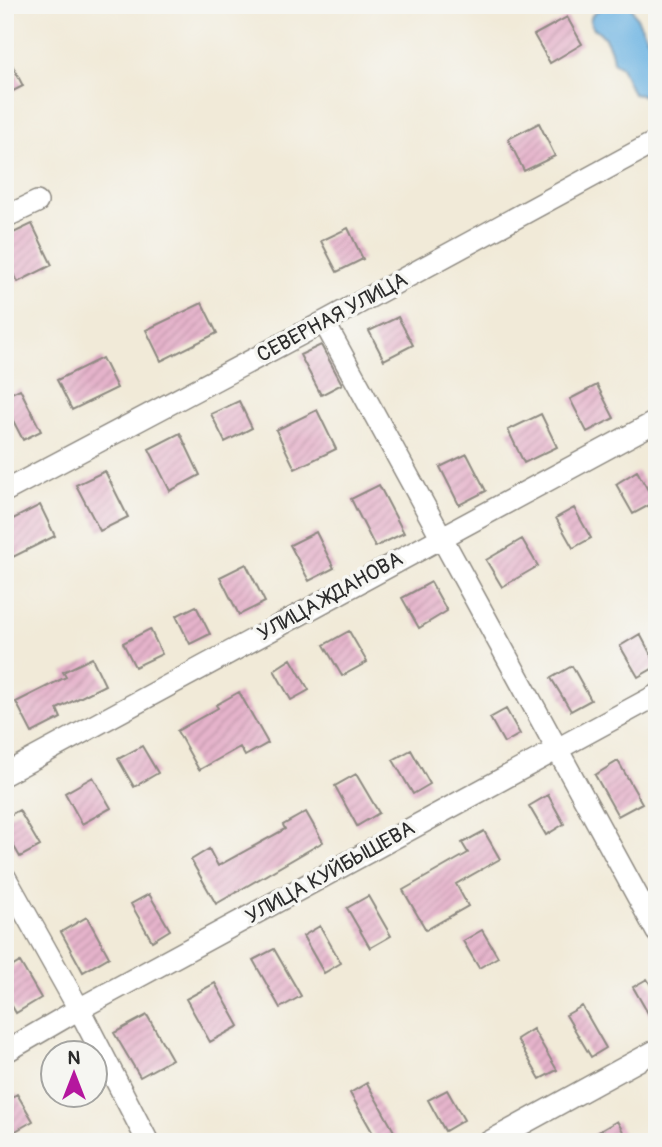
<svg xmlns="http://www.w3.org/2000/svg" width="662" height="1147" font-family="Pangolin,sans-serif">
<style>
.water{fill:#6bb2e2;stroke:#4b6e86;stroke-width:2}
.building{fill:url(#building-hatch)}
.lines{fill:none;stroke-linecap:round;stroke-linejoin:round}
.lane-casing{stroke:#8e8a82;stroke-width:14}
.street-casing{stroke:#8e8a82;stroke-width:24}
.lane{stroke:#fff;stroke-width:10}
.street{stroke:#fff;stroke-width:21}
.labels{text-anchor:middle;stroke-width:7;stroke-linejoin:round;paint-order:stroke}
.street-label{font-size:21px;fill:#2b2b2b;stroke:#f6f6f2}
</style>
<defs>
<pattern id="building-hatch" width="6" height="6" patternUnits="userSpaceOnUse" patternTransform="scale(1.75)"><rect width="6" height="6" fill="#e5b3cb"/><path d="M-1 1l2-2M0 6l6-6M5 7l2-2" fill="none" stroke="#c59aae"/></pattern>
</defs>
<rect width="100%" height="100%" fill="#f6f6f2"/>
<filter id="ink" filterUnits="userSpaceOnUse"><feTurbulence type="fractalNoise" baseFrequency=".0143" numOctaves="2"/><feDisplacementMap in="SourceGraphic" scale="14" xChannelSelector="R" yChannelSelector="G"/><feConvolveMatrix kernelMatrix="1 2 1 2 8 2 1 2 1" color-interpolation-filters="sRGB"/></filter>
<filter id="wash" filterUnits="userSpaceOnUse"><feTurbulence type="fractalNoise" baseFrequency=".00686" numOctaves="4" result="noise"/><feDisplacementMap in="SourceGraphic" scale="28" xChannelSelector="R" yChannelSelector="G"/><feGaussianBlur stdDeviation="1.57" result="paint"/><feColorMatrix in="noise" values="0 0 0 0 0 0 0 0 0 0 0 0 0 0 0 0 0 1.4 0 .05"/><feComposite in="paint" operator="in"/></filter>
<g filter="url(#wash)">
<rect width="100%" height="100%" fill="#f1ead8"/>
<path class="water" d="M605,5H630L657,56V87L647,96L633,94L621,67L613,62C612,49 605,33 593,28L590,21L592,15Z"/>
<g id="blocks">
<path class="building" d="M567,17L582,44L550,63L534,35Z
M5,51L23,86L5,95Z
M539,123L555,156L524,171L508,139Z
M32,224L52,265L18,282L5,257V237Z
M348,228L363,259L337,272L321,241Z
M202,303L217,333L161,361L146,330Z
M398,317L413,345L384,360L369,331Z
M321,345L342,384L321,395L300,355Z
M102,358L117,388L72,410L57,380Z
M597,385L614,418L587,432L570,399Z
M20,389L41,431L23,440L5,405V396Z
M239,401L252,428L225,442L211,414Z
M317,410L336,449L295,469L276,430Z
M541,414L557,447L524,463L508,430Z
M180,433L200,475L170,491L149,449Z
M467,454L486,491L459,505L440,467Z
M105,471L128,517L100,531L76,485Z
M637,471L655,502L633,514L616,484Z
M379,485L404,533L375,547L351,499Z
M40,505L55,536L13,557L5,542V523Z
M574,508L591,538L573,548L556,518Z
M316,532L334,568L309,581L290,545Z
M522,539L538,566L502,587L486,560Z
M246,564L265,602L239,615L220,577Z
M431,582L447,611L419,628L402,598Z
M196,606L210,634L190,644L176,616Z
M150,629L162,654L135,667L123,643Z
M349,631L367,662L342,676L324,645Z
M640,634L657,666L638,677L620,646Z
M92,658L105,685L57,709L61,718L32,733L16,702L66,677L63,672Z
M291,659L309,690L291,700L274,670Z
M572,666L591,700L571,711L551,678Z
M239,692L268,743L245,756L240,747L199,770L177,731L218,708L216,705Z
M506,709L520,734L504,743L490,718Z
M142,746L158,773L134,787L118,759Z
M411,750L430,784L413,794L393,760Z
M618,761L642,803L618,816L595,775Z
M356,774L379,813L357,826L335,786Z
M93,777L111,808L82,824L65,793Z
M548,795L564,824L546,835L529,806Z
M19,810L40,846L20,857L5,831V818Z
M306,812L323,842L216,904L191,860L209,849L218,866L285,829L283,825Z
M484,831L500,859L456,884L468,906L426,930L403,890L468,853L462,843Z
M149,894L170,930L152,941L131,904Z
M368,896L391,936L370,948L347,908Z
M87,917L109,957L83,972L61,932Z
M320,926L341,963L324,973L303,936Z
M482,930L498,957L479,968L463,941Z
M274,949L301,996L280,1008L253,960Z
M20,962L41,998L16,1013L5,994V971Z
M647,979L657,995V1029L633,987Z
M215,983L239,1026L210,1042L186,999Z
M582,1006L606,1048L591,1057L566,1015Z
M147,1015L172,1059L140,1077L114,1033Z
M533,1029L557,1070L540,1079L517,1039Z
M367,1083L400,1142H378L350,1093Z
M447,1090L464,1120L445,1131L428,1100Z
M17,1094L33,1121L5,1137V1101Z
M617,1121L629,1142H581Z"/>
</g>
</g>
<g filter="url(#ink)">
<use href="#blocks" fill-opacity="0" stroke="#8e8a82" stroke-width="2"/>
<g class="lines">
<defs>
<path id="lane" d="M652,5L657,13"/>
<path id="street" d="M5,217L37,202
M324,322L657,932
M5,491L324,322L657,141
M5,774L657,421
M5,877L79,1009L148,1142
M5,1052L79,1009L657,695
M489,1142L657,1050"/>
</defs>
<use href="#lane" class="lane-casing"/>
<use href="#street" class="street-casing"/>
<use href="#lane" class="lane"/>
<use href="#street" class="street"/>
</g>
</g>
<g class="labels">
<g class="street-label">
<text transform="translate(332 317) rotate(-28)" y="7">СЕВЕРНАЯ УЛИЦА</text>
<text transform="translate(330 596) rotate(-29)" y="7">УЛИЦА ЖДАНОВА</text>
<text transform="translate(330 872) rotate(-29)" y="7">УЛИЦА КУЙБЫШЕВА</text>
</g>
</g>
<rect width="662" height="1147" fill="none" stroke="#f6f6f2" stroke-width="28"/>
<g transform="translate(74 1074)"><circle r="33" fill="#f6f6f2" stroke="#a5a5a2" stroke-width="2"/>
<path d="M0-5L12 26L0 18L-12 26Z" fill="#b5179e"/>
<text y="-10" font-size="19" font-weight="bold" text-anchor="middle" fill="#2b2b2b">N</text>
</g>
</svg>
